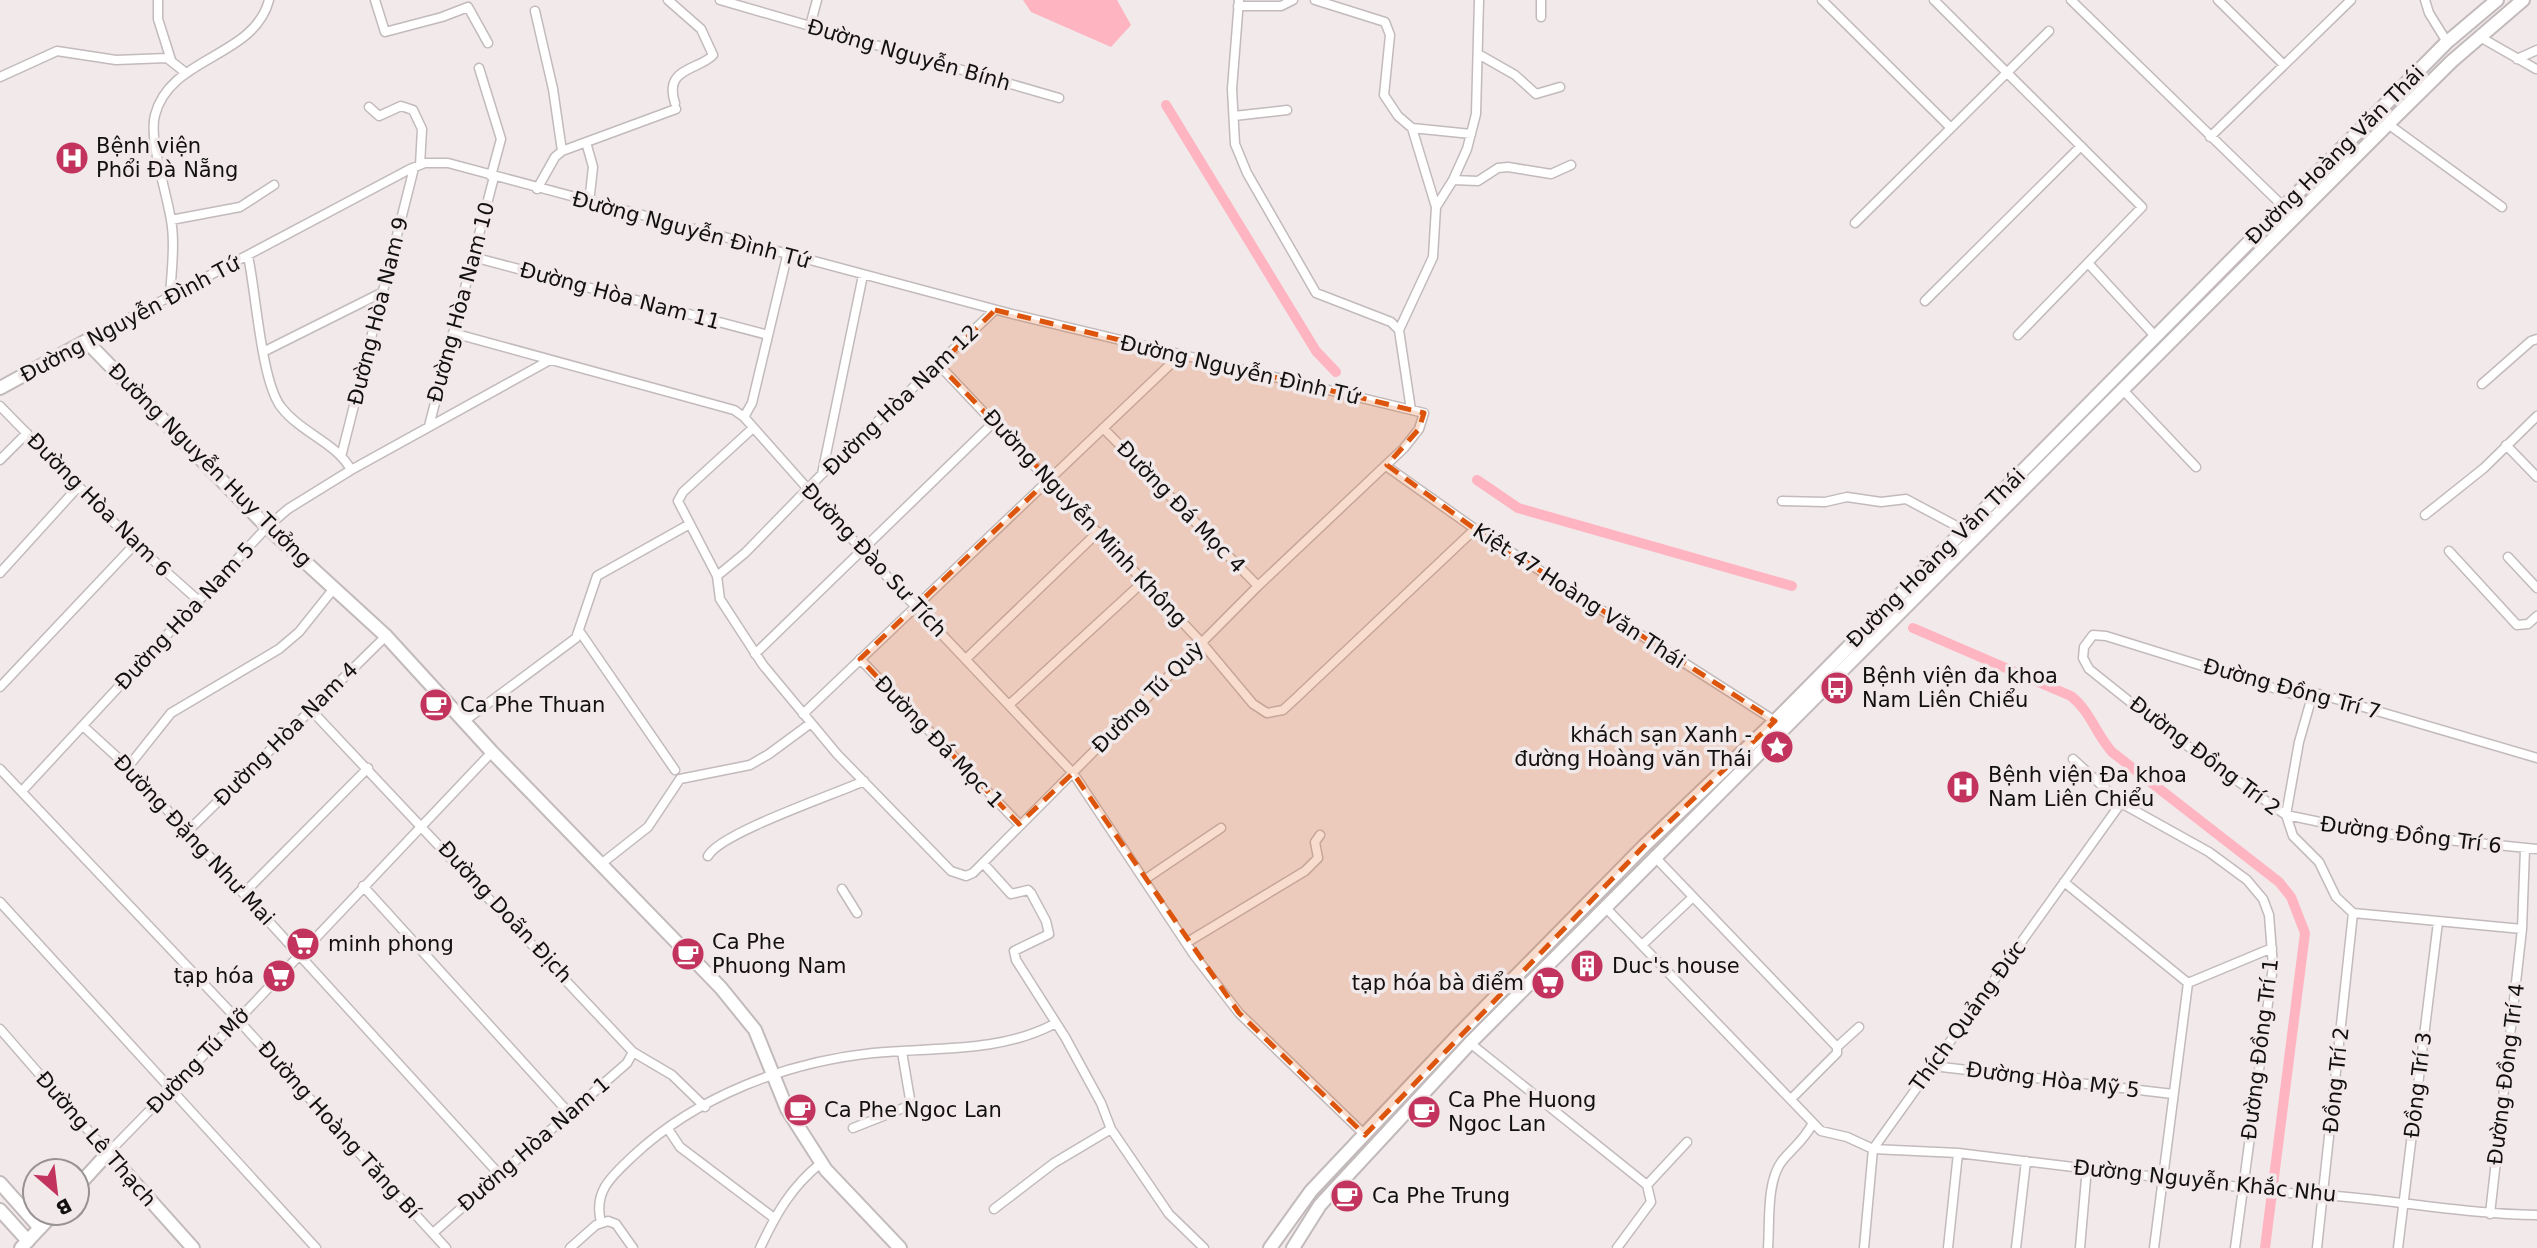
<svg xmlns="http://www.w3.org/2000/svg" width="2537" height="1248" font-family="'DejaVu Sans',sans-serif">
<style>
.water{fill:#ffb4c1}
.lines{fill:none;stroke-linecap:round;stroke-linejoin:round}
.canal{stroke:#ffb4c1;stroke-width:10}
.street-casing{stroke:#c2babb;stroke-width:11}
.secondary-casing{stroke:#c2babb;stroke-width:16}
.primary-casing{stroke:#c2babb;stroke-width:16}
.street{stroke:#fff;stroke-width:8}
.secondary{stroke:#fff;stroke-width:12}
.primary{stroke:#fff;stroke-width:12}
.marked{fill:#dd550c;fill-opacity:0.2;stroke:#dd550c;stroke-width:5;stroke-dasharray:14 9;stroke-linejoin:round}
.labels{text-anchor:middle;stroke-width:7;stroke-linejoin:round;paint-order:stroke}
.street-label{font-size:21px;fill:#131010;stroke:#f1e9ea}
.poi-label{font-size:21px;fill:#131010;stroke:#f1e9ea;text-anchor:start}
</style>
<rect width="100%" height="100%" fill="#f1e9ea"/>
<path class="water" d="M1023,0H1117L1131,25L1111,47L1031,12Z"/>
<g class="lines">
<path class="canal" d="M1166,105L1316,351L1336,372
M1477,480L1518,508L1792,586
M1913,628L2071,696C2090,711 2096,734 2112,752L2279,882L2291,897L2305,933L2265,1248"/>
<defs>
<path id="street" d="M158,0V19L171,60
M375,0L385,32L442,17L468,7L488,43
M668,0L701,29L713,55C700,70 663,67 675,103
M720,0L1059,98
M1239,0L1232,89L1235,144L1247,173L1316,293L1391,322L1399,330L1411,410
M1315,0L1385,22L1390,35L1384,95L1398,116L1412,128L1471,134
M1822,0L1951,128
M1934,0L2142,207L2018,335
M2071,0L2295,218
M2218,0L2284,65
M2425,0L2429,13L2447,42
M1238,6H1281L1293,0
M535,11L553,89L562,151
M1541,17V0
M810,26L817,0
M2480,37L2536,69
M1480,55L1515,75L1536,94L1560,87
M2517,59L2537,50
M479,68L501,139L491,176
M0,77L57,51L116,60L167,58L186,73
M369,107L379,116L401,106L413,110L422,129L420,165
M1234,116L1287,110
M2388,124L2502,207
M1412,128L1436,207
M2210,137L2351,0
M586,142L593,167L589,203
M1453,180L1478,181L1498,168L1508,167L1551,174L1571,165
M537,189L555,157L562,151L676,109
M171,220L240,207L274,185
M1855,223L2049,31
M248,256C256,292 261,381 281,407C301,433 337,443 351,470
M473,257L768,335
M2088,263L2155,336
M170,297C171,274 175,250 172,227C169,198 148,141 155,115C170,56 254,58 269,0
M1925,301L2081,146
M1399,330L1433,257L1436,207L1453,180L1467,149L1476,114L1479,0
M453,333L734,410L744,417L862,550L1073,773L1194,955L1239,1013L1365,1135
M86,341L410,169L425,163H448L1012,314L1424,413L1419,429L1404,448L1258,586L973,873L966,876L951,871L837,754L763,665L720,599L717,576L678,501L683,492L753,428
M265,351L381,293
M939,365L1202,643L1253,704L1267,713L1283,710L1295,699L1475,529
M2482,384L2531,341L2537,339
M2123,390L2196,467
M0,406L135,544L199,601
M744,417L752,403L787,256
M429,426L494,177
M1103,428L1258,586
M2506,445L2537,477
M342,453L414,168
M0,460L27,433
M1386,466L1475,529L1775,721
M822,474L863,275
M1782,501L1825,502L1847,497L1881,502L1906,499L1964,530
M2425,515L2484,468L2537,416
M2449,551L2517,625L2528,624L2537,616
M2508,557L2537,588
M0,573L78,487
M717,576L745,553L822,474L995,310
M580,632L675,770
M755,654L994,422
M967,658L1098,532
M860,659L1019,824
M0,687L135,544
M1010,704L1144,581
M311,710L633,1052L672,1075L705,1107
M803,714L1178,357
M463,722L576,638L597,576L688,525
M83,726L128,767L499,1174
M2073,759L2121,803L2209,852L2247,880L2263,899L2269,915L2273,966L2235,1248
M128,767L171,713L279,649L299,632L335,587
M0,769L238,1020L446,1248
M22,791L267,527L288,509L351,470L550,360
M2286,815L2368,832L2537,849
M2286,815L2299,742L2313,693
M186,833L386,636
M708,856C720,833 833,795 864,781
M1654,856L1837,1047V1053L1791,1099
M983,863L1011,894L1028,890L1031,893L1046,921L1049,934L1014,951L1016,960L1065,1037L1101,1103L1111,1129L1169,1214L1204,1248
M601,864L648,827L680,779L750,765L769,754L811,723
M1144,880L1221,828
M2064,882L2188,983
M363,886L569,1113
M842,889L857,913
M244,893L368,768
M0,902L316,1248
M1605,907L1821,1131L1847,1137L1873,1149L1958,1153L2289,1193C2372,1195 2454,1214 2537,1215
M2353,913L2336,897L2319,862L2293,836L2286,815L2169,733L2089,669L2083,658L2084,647L2093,635L2106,636L2296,695L2319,694L2537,758
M2353,913L2522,929
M1186,943L1305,871L1318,858L1315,842L1320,835
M1642,945L1693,897
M2188,983L2272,948
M0,1029L108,1153L238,1020L492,752
M1470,1043L1647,1185
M1837,1047L1859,1027
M1933,1066L2173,1094
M853,1128L911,1105L902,1052
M668,1129L680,1147L774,1218
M1647,1185L1687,1142
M994,1209L1054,1163L1111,1129
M2490,1214L2522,929L2525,849
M601,1222C593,1191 612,1176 633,1156C697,1096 787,1062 873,1053C933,1047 1000,1053 1054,1024
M433,1233L627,1063L633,1052
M570,1248L596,1225L608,1221L616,1224L633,1248
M760,1248C776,1214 791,1187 821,1163
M1617,1248L1651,1202L1647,1185
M1768,1248C1770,1223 1766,1182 1782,1161C1795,1145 1802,1143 1813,1123
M1864,1248L1873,1149L2121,803
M1948,1248L1958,1153
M2016,1248L2026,1161
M2080,1248L2087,1167
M2154,1248L2188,983
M2317,1248L2353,913
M2398,1248L2438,922"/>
<path id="secondary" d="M0,388L86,341L267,527L386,636L492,752L721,988L755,1030L787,1109L826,1170L900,1248
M0,1183L40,1228
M77,1187L108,1153L193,1248
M0,1210L28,1241
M21,1248L54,1213"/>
<path id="primary" d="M1270,1248L1311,1191L1459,1034L1644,846L1775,721L2446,43L2497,0
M1293,1248L1320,1205L1470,1043L2388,124L2452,61L2523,0"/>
</defs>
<use href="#street" class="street-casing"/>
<use href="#secondary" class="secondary-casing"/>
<use href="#primary" class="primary-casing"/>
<use href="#street" class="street"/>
<use href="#secondary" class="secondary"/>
<use href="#primary" class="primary"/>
</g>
<path class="marked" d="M995,310L1424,413L1419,429L1387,465L1475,529L1775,721L1644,846L1365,1135L1239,1013L1073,773L1019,824L860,659L1049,479L939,365Z"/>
<defs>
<symbol id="hospital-disc" viewBox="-11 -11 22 22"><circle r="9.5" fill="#c2335d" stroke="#f1e9ea"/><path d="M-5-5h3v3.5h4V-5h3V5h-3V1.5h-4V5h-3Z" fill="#fff"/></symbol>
<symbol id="bus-disc" viewBox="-11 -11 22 22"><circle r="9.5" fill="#c2335d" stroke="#f1e9ea"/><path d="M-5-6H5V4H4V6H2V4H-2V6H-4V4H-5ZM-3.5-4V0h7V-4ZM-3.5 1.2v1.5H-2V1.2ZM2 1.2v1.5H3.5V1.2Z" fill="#fff"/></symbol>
<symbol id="cafe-disc" viewBox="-11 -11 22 22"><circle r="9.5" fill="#c2335d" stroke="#f1e9ea"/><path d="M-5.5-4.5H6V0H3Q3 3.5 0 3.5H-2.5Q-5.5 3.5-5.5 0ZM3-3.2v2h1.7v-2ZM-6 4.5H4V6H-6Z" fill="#fff"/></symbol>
<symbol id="sight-disc" viewBox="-11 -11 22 22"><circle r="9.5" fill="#c2335d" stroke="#f1e9ea"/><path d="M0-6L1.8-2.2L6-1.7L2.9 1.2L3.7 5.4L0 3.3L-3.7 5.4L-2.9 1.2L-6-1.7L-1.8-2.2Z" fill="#fff"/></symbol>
<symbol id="supermarket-disc" viewBox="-11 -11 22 22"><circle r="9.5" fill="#c2335d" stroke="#f1e9ea"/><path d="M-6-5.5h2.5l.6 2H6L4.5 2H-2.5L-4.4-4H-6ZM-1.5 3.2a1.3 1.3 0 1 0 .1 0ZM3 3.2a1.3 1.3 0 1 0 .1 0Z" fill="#fff"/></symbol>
<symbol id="building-disc" viewBox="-11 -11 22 22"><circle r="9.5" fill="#c2335d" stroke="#f1e9ea"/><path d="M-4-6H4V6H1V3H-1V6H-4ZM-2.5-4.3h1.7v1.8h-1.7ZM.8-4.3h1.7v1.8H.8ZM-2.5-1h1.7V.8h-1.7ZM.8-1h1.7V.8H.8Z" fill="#fff"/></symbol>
</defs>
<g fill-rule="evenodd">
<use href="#hospital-disc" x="53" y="139" width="38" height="38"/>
<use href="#bus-disc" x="1818" y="669" width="38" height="38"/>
<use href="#cafe-disc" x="417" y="686" width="38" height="38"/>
<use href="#sight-disc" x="1758" y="728" width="38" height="38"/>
<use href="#hospital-disc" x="1944" y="768" width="38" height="38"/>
<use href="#supermarket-disc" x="284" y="925" width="38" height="38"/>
<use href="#cafe-disc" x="669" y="935" width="38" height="38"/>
<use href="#building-disc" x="1568" y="947" width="38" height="38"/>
<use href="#supermarket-disc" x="260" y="957" width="38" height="38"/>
<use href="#supermarket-disc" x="1529" y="964" width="38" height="38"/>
<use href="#cafe-disc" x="781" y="1091" width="38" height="38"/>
<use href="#cafe-disc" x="1405" y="1093" width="38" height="38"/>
<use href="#cafe-disc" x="1328" y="1177" width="38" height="38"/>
</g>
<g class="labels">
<g class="street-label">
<text transform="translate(909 55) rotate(16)" y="7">Đường Nguyễn Bính</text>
<text transform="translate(2335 155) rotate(-45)" y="7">Đường Hoàng Văn Thái</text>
<text transform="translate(691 230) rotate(15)" y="7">Đường Nguyễn Đình Tứ</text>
<text transform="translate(620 296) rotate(15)" y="7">Đường Hòa Nam 11</text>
<text transform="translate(461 302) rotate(-75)" y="7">Đường Hòa Nam 10</text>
<text transform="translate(378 311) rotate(-76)" y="7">Đường Hòa Nam 9</text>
<text transform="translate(130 319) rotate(-28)" y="7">Đường Nguyễn Đình Tứ</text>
<text transform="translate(1240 370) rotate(13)" y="7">Đường Nguyễn Đình Tứ</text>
<text transform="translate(901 400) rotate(-44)" y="7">Đường Hòa Nam 12</text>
<text transform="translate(210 465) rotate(45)" y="7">Đường Nguyễn Huy Tưởng</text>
<text transform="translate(99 505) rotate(45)" y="7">Đường Hòa Nam 6</text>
<text transform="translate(1181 507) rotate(46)" y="7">Đường Đá Mọc 4</text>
<text transform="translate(1085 518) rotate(47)" y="7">Đường Nguyễn Minh Không</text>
<text transform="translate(1936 558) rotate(-45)" y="7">Đường Hoàng Văn Thái</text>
<text transform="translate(874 560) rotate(47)" y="7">Đường Đào Sư Tích</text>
<text transform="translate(1579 596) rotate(33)" y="7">Kiệt 47 Hoàng Văn Thái</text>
<text transform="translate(185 616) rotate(-47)" y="7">Đường Hòa Nam 5</text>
<text transform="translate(2292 689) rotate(15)" y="7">Đường Đồng Trí 7</text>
<text transform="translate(1148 697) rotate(-45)" y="7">Đường Tú Quỳ</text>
<text transform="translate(286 734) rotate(-45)" y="7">Đường Hòa Nam 4</text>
<text transform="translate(939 742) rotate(46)" y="7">Đường Đá Mọc 1</text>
<text transform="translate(2205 756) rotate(37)" y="7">Đường Đồng Trí 2</text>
<text transform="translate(2411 835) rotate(7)" y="7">Đường Đồng Trí 6</text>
<text transform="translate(194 840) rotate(47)" y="7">Đường Đặng Như Mai</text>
<text transform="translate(505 912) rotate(47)" y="7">Đường Doãn Địch</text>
<text transform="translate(1968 1016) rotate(-54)" y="7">Thích Quảng Đức</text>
<text transform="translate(2260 1049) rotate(-83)" y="7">Đường Đồng Trí 1</text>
<text transform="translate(198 1061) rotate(-46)" y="7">Đường Tú Mỡ</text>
<text transform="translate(2506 1074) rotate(-83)" y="7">Đường Đồng Trí 4</text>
<text transform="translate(2053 1080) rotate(7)" y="7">Đường Hòa Mỹ 5</text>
<text transform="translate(2336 1080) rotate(-84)" y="7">Đồng Trí 2</text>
<text transform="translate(2418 1085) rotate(-83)" y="7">Đồng Trí 3</text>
<text transform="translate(339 1130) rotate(48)" y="7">Đường Hoàng Tăng Bí</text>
<text transform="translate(96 1139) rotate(49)" y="7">Đường Lê Thạch</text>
<text transform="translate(534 1144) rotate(-41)" y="7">Đường Hòa Nam 1</text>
<text transform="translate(2205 1181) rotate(6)" y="7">Đường Nguyễn Khắc Nhu</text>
</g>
<g class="poi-label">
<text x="96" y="153">Bệnh viện<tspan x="96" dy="24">Phổi Đà Nẵng</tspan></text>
<text x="1862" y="683">Bệnh viện đa khoa<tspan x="1862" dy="24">Nam Liên Chiểu</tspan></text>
<text x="460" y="712">Ca Phe Thuan</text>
<text x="1752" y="742" text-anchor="end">khách sạn Xanh -<tspan x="1752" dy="24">đường Hoàng văn Thái</tspan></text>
<text x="1988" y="782">Bệnh viện Đa khoa<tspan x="1988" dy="24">Nam Liên Chiểu</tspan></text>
<text x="712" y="949">Ca Phe<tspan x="712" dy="24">Phuong Nam</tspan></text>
<text x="328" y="951">minh phong</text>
<text x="1612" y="973">Duc's house</text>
<text x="254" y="983" text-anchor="end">tạp hóa</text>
<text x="1524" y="990" text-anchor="end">tạp hóa bà điểm</text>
<text x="1448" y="1107">Ca Phe Huong<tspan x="1448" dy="24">Ngoc Lan</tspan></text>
<text x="824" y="1117">Ca Phe Ngoc Lan</text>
<text x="1372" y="1203">Ca Phe Trung</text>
</g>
</g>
<g transform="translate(56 1192) rotate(152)"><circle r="33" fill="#f1e9ea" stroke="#989293" stroke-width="2"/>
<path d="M0-5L12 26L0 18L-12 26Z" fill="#c2335d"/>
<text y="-10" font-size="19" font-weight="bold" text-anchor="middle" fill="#131010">B</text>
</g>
</svg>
